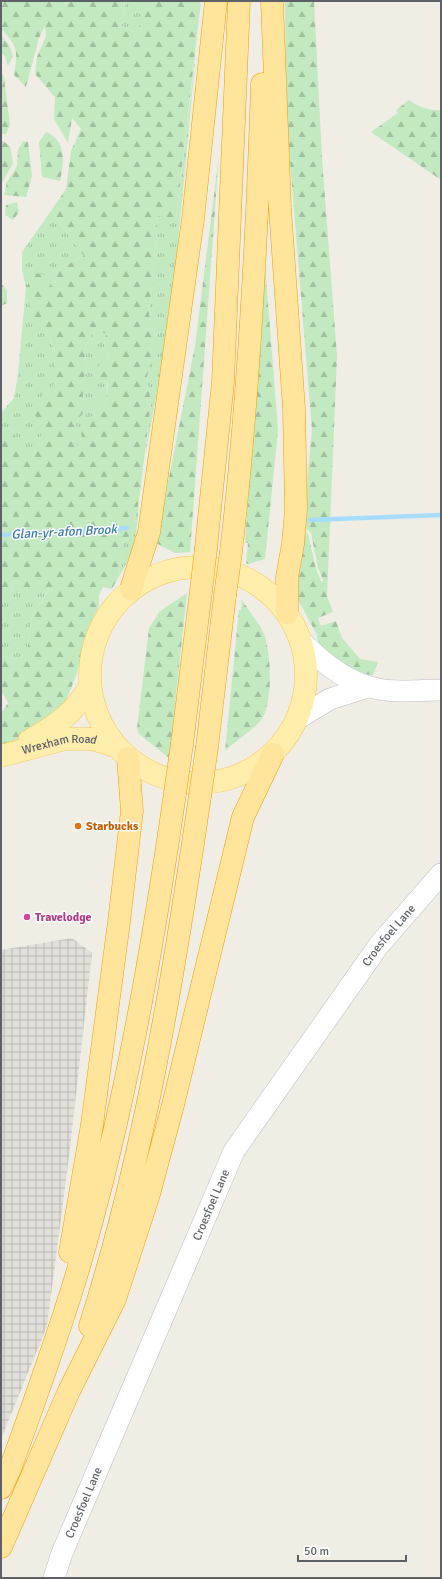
<svg xmlns="http://www.w3.org/2000/svg" width="442" height="1579" font-family="Signika,sans-serif">
<style>
.industrial{fill:url(#industrial-grid)}
.grass{fill:url(#grass-tufts)}
.forest{fill:url(#forest-firs);fill-rule:evenodd}
.lines{fill:none;stroke-linecap:round;stroke-linejoin:round}
.stream{stroke:#a6ddff;stroke-width:4.5}
.secondary-casing{stroke:#b8bcc2;stroke-width:22}
.primary-casing{stroke:#fcc352;stroke-width:23}
.trunk-casing{stroke:#f59b00;stroke-width:23}
.secondary{stroke:#fff;stroke-width:21}
.primary{stroke:#ffedab;stroke-width:22}
.trunk{stroke:#ffe49c;stroke-width:22}
.trunk-bridge-casing{stroke:#f59b00;stroke-width:23;stroke-linecap:butt}
.trunk-bridge{stroke:#ffe49c;stroke-width:22}
.food-dot{fill:#e8710a;stroke:#fff;stroke-width:1.5}
.hotel-dot{fill:#d1479c;stroke:#fff;stroke-width:1.5}
.labels{text-anchor:middle;stroke-width:3;stroke-linejoin:round;paint-order:stroke}
.street-label{font-size:12px;fill:#5d6167;stroke:#fff}
.food-label{font-size:12px;font-weight:bold;fill:#c56008;stroke:#fff;text-anchor:start}
.hotel-label{font-size:12px;font-weight:bold;fill:#b23c85;stroke:#fff;text-anchor:start}
.water-label{font-size:13px;font-style:italic;fill:#3879b0;stroke:#fff}
</style>
<defs>
<pattern id="industrial-grid" width="8" height="8" patternUnits="userSpaceOnUse"><rect width="8" height="8" fill="#e1dfd9"/><path d="M0 4h8M4 0v8" fill="none" stroke="#bab8b4"/></pattern>
<pattern id="grass-tufts" width="24" height="20" patternUnits="userSpaceOnUse"><rect width="24" height="20" fill="#c2e9c0"/><path d="M3 7l-1-3M5 7V3M7 7l1-3M15 17l-1-3M17 17v-4M19 17l1-3" fill="none" stroke="#a1c0a0"/></pattern>
<pattern id="forest-firs" width="22" height="20" patternUnits="userSpaceOnUse"><rect width="22" height="20" fill="#c2e9c0"/><path d="M5 1l3.5 6h-7zM16 11l3.5 6h-7z" fill="#a1c0a0"/></pattern>
</defs>
<rect width="100%" height="100%" fill="#f0ede5"/>
<path class="industrial" d="M72,938L92,953L69,1157L47,1326L1,1439V950Z"/>
<path class="grass" d="M126,1H147L138,33L120,25Z
M197,43L171,315L145,457L151,403L147,378L155,330L149,315L158,215L176,218Z
M51,211L84,256L51,273L60,279L53,283L45,290V326L55,352V383L40,399L44,426L35,453L20,454L13,430L1,426V413L14,398L18,374L26,287L22,270V252Z
M94,329L106,334L104,346L109,360L106,401L98,404L93,415L81,429L82,443L76,447V422L83,413V382L87,366L84,351Z
M139,500C137,530 136,551 119,576L123,541L132,534Z
M1,588L20,593L49,588L32,616L27,652L16,661L1,654Z"/>
<path class="forest" d="M1,1H66L65,6L68,1H126L120,25L137,33L147,1H201L176,219L158,216L149,315L155,330L147,378L151,403L139,500L132,534L123,541L119,576L112,589L103,587L99,596V605L88,631L76,676L65,703L31,732L1,747V713L8,703L3,693L1,694V654L16,661L27,652L32,616L49,589L20,593L1,588V426L13,430L20,453H35L44,426L32,412L40,399L55,383V351L45,326L32,317L26,287L36,273L45,275V290L53,283L60,279L51,273L84,256L51,211L66,189L71,151L81,129L72,118L68,143L54,119L55,97L35,74L37,57L46,36L45,26L39,38L26,87L14,75C18,50 18,47 1,29ZM94,329L106,334L104,346L109,360L101,363L95,370L97,379L108,383L106,401L98,404L93,415L81,429L82,443L77,446L76,422L83,413V382L87,366L84,351Z
M285,1H314L322,158L337,356L327,596L333,612L318,618L321,626L336,621L342,638L360,659L378,662L373,675L345,672L319,650L317,635L296,596L302,532L308,534L316,569L321,581L324,582L318,568L311,533L303,525L312,430L286,113Z
M1,35L9,45L13,56L8,66L5,56L1,53Z
M1,71L4,77L10,125L6,134H1Z
M409,100C418,107 429,111 441,110V180L371,132L398,113L396,110Z
M46,132C67,141 64,162 60,181L42,177L39,142Z
M1,140L10,146L13,163L1,185Z
M23,141L28,142L32,176L26,197L4,195L7,182L17,166L18,150Z
M219,155L190,552L175,553L156,543L195,346Z
M17,202L19,212L13,220L5,215L6,205Z
M265,265L278,430L265,559L248,564L246,563L248,543L245,542Z
M1,283L7,291V303L1,306Z
M187,593L170,750L169,758L139,734L137,728L149,628L160,611Z
M242,600C248,610 262,626 265,637C271,656 273,700 262,719C257,727 233,743 225,751L239,610H241Z"/>
<g class="lines">
<path class="stream" d="M310,520L441,515
M1,535L127,528"/>
<defs>
<g id="secondary">
<path d="M301,641C320,660 341,678 367,686C389,694 418,690 441,690"/>
<path d="M297,719L330,699L368,687"/>
<path id="s1" d="M54,1578L62,1553L234,1151L379,945L441,874"/>
</g>
<g id="primary">
<circle cx="198" cy="675" r="108"/>
<path d="M29,741C56,725 74,714 90,686"/>
<path id="s2" d="M1,756L65,739H92L115,746"/>
</g>
<path id="trunk" d="M272,1L280,208L294,409L296,509L293,544L287,577V613
M206,548L223,382L239,1
M231,552C249,397 257,240 262,84
M131,589L149,532L193,219L216,1
M182,744L201,591
M207,747L225,595
M70,1252L92,1125L119,922L132,811L128,758
M90,1326C145,1154 174,974 200,796
M1,1488L10,1469C34,1403 58,1337 78,1270C124,1114 152,953 175,793
M1,1547L69,1391L115,1299L149,1194L173,1105L243,817L273,754"/>
</defs>
<use href="#secondary" class="secondary-casing"/>
<use href="#primary" class="primary-casing"/>
<use href="#trunk" class="trunk-casing"/>
<use href="#secondary" class="secondary"/>
<use href="#primary" class="primary"/>
<use href="#trunk" class="trunk"/>
<defs>
<path id="trunk-bridge" d="M201,591L206,548
M225,595L231,552
M175,793L182,744
M200,796L207,747"/>
</defs>
<use href="#trunk-bridge" class="trunk-bridge-casing"/>
<use href="#trunk-bridge" class="trunk-bridge"/>
</g>
<circle class="food-dot" cx="78" cy="826" r="4"/>
<circle class="hotel-dot" cx="27" cy="917" r="4"/>
<g class="labels">
<g class="street-label">
<text dy="4" stroke="none"><textPath href="#s2" startOffset="60">Wrexham Road</textPath></text>
<text dy="4" stroke="none"><textPath href="#s1" startOffset="729">Croesfoel Lane</textPath></text>
<text dy="4" stroke="none"><textPath href="#s1" startOffset="405">Croesfoel Lane</textPath></text>
<text dy="4" stroke="none"><textPath href="#s1" startOffset="81">Croesfoel Lane</textPath></text>
</g>
<g class="food-label">
<text x="86" y="830">Starbucks</text>
</g>
<g class="hotel-label">
<text x="35" y="921">Travelodge</text>
</g>
<g class="water-label">
<text transform="translate(64 531) rotate(-3)" y="5">Glan-yr-afon Brook</text>
</g>
</g>
<rect width="442" height="1579" fill="none" stroke="#5d6167" stroke-width="4"/>
<path d="M298 1555v6h108v-6" fill="none" stroke="#5d6167" stroke-width="2"/>
<text x="304" y="1555" font-size="12" fill="#5d6167" stroke="#ffffff" stroke-width="3" paint-order="stroke">50 m</text>
</svg>
